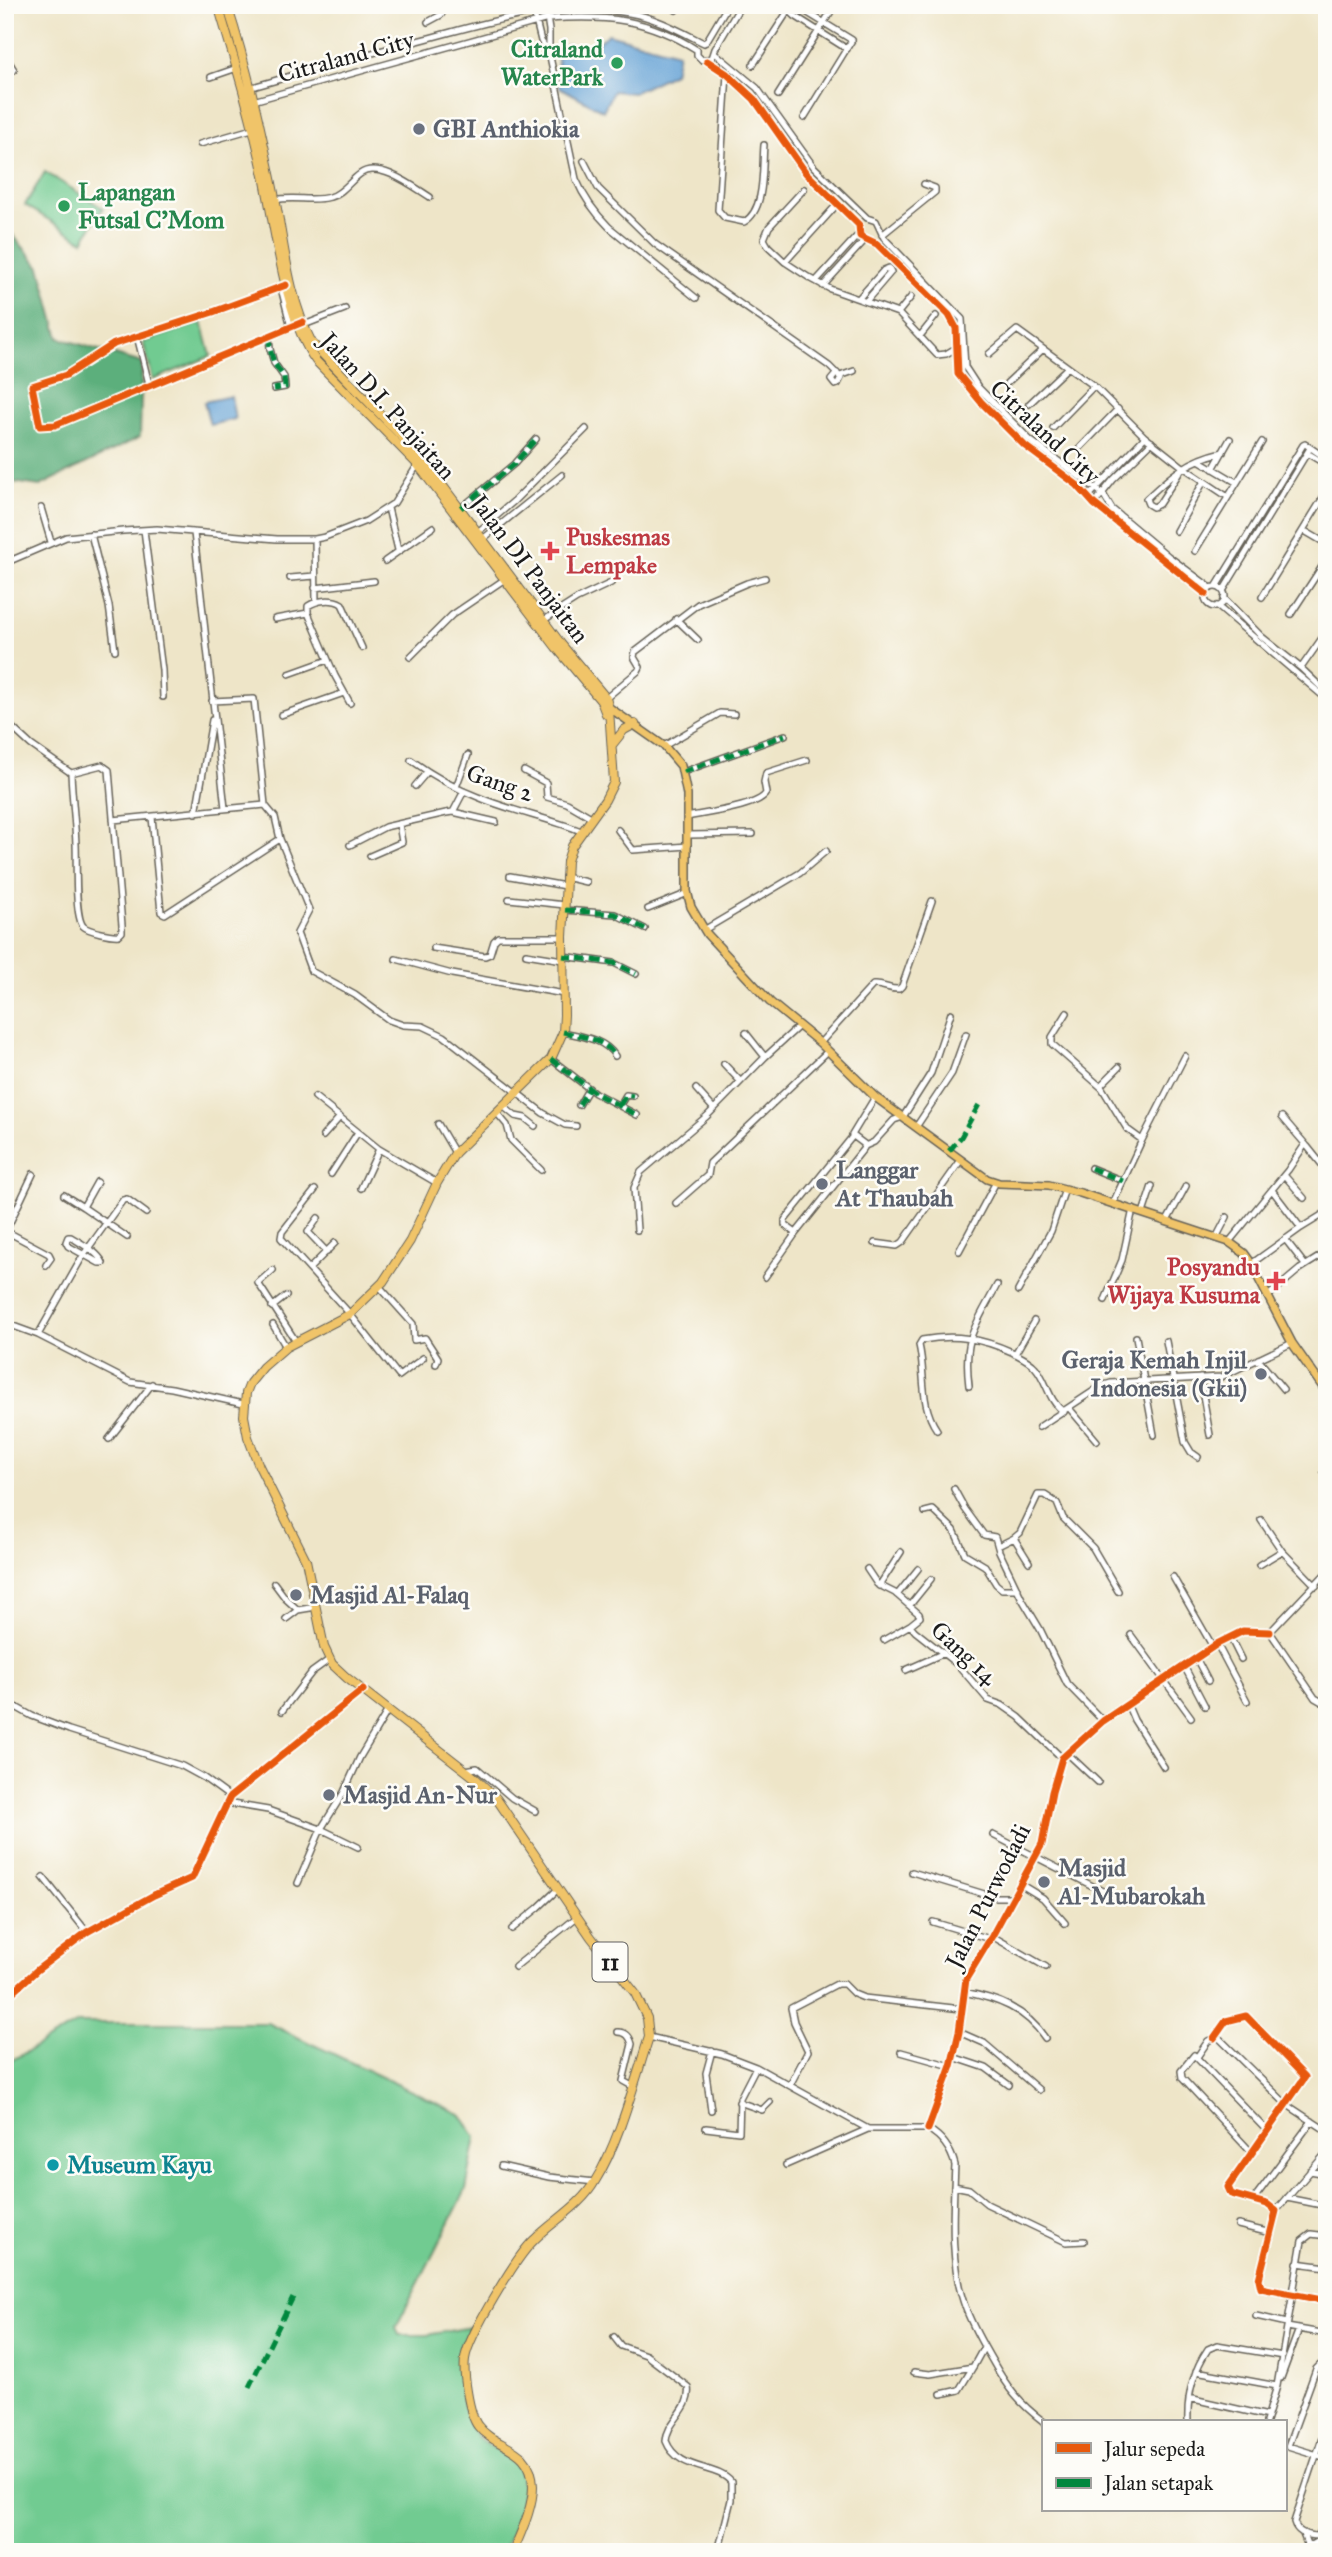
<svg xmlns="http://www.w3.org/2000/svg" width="1332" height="2557" font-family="'IM FELL Great Primer',serif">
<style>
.green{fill:#71cb91;stroke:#467456;stroke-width:2}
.forest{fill:#5caf7b;stroke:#3c664c;stroke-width:2}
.water{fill:#63a1d5;stroke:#405e78;stroke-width:2}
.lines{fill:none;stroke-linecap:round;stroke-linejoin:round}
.minor-casing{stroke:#666258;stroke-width:8}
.major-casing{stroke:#666258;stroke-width:10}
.highway-casing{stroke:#666258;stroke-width:10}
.minor{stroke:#fff;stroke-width:5}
.major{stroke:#f0c469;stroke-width:7}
.highway{stroke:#f0c469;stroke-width:8}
.quiet{stroke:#00873e;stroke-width:5;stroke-dasharray:10 5;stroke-linecap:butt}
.cycleway-casing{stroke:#fdfcf7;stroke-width:11}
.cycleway{stroke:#e8590c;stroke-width:7}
.leisure-dot{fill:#2e9e5b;stroke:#fdfcf7;stroke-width:2.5}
.worship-dot{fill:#6b7280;stroke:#fdfcf7;stroke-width:2.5}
.health-dot{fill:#e0444e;stroke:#fdfcf7;stroke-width:2.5}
.culture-dot{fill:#0f9aa8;stroke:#fdfcf7;stroke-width:2.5}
.labels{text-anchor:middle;stroke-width:5;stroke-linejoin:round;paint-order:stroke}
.shield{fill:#fdfcf7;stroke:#605f5e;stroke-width:2}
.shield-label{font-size:23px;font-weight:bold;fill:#1c1c1c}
.leisure-label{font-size:24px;font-weight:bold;fill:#27864d;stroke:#fdfcf7;text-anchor:end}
.street-label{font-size:24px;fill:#1c1c1c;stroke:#fdfcf7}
.worship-label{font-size:24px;font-weight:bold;fill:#5b616d;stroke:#fdfcf7;text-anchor:start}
.health-label{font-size:24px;font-weight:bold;fill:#be3a42;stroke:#fdfcf7;text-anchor:start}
.culture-label{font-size:24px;font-weight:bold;fill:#0d838f;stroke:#fdfcf7;text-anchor:start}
</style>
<rect width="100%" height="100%" fill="#fdfcf7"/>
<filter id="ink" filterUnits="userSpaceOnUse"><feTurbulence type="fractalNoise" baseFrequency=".0143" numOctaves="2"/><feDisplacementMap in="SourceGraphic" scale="14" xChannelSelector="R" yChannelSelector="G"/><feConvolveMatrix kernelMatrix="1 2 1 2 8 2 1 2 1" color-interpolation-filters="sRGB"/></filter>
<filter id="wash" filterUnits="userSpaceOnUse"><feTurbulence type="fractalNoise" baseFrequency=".00686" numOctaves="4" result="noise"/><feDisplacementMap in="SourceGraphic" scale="28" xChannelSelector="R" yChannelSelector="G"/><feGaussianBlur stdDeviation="1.57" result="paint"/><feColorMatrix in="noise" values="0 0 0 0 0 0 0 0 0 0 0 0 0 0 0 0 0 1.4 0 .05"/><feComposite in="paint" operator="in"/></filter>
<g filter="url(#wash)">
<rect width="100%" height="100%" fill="#eee5c8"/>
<path class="green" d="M45,172L103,208L83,241L25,205Z
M202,322L211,356L153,380L143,342Z
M78,2023H268L460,2114L476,2137L466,2190L396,2327L399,2335H427L470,2327C466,2335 461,2344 459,2352C454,2373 464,2426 481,2440C490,2448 504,2451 513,2460C534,2481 513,2530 502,2552H5V2064Z"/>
<path class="forest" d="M5,226L40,267L59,338L142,363L140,437L40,486L5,481Z"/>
<path class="water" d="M608,34L678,53L674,73L633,93L613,91L603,111L559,87L557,54L566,44L590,49Z
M231,396L235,419L210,425L204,402Z"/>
</g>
<g filter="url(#ink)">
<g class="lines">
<defs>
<path id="minor" d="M532,5L541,41L549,52
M545,5L549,30V52L576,179C584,198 595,213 609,227L696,298
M783,5L795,16L847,49
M795,5L852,40L804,118
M676,10L679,5
M428,22L441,15L447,5
M706,42L728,5
M697,50V55L702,60L712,58L715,49L741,5
M715,53L757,88L814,167L867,218L876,221L884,238L962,319L965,367L978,387L1030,440L1103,494L1112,509L1168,556L1211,588
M5,55L14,70
M707,61L727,74L754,99L806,173L859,225L860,236L877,244L949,315L956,328L958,374L981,402L1025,446L1077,485L1094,504L1206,594
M753,65L790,8
M727,74L718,210L725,218L744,222C766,210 762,167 764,145
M211,77L237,68
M249,88C308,71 366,54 425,39C494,21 556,0 629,13C655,17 680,31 704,43
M778,95L835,5
M253,101L548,19C606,15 647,18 697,50
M200,144L252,129
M584,161L598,188L655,244L829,366L841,378L838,384L835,385L831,380L837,373
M804,189L769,227L764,239L768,246L785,262L808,277L830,289L898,313L937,355L946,354L956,348
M275,200C294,196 313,202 330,197C342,194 350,181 360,174C379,160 414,187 430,197
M882,235L935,192V188L924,184
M785,262L833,209
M816,281L859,234
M286,285L213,312L114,344L66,375L32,386L40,426L55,425L298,324
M823,286L865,240
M281,288L291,327
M859,298L884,270L889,268L891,272L867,300
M898,313L911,297
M304,325L345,309
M137,336L149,384
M269,336L270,349L274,363L284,377L285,387L274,389
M920,336L936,316
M989,354L1017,330L1094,386L1145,437L1183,467L1228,497
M840,376L854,371
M1007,383L1042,350
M1029,404L1067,368
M1053,428L1094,386
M1081,447L1118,409
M1307,453L1327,465
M1199,460L1236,482
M1183,467L1159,504L1153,507L1148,504L1146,499C1171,475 1188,460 1223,452
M1213,469L1230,439
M1088,497L1145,437
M1094,504L1113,480L1152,442
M41,508L51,542
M388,508L398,550
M461,508L514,464L536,439
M144,530L162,670L163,697
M1303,530L1327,544
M479,531L514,501L586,429
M1176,531L1204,481
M194,533L225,808
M91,534L109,606L115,650
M484,538L562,475
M315,539L316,602
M1195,551L1262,442
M385,561L433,527
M5,563L66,537L123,531L157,529L277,539H315L325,537L366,521L394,503L418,464
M290,578L315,576
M1216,587L1303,445L1305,444L1327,459
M1205 597a10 10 0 1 1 20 0a10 10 0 1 1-20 0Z
M315,588L374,581
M1223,591L1310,448
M1262,597L1327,491
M1224,598L1262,637L1301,668L1327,693
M1217,606L1323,696L1327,694
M1291,614L1327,559
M275,619L308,613
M676,619L698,640
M544,620L577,599L611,583
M410,657L452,615L505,579
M1301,668L1327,631
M289,674L328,660
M605,699L638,671L640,667L634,657L635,652L698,604L747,583L765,578
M212,701L254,699L265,805
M350,703L335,676L308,613V606C317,600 332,598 342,604L362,648
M281,715L344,693
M5,721L31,745L71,773
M664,746L720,713L734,714
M411,760C432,775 454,788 478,797C511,811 548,818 581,831
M102,765L109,770L122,925V932L119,935C112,936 88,931 83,926C74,915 77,860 76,844C75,821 72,797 71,773Z
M524,771L546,783L547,797L567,803L591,817
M683,772L785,735
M415,786L427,772
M456,787L468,755
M453,812L464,791
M196,813L212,720
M687,817C704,813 759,807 766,793L764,782L766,773L807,760
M113,820L265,805L275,817L280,839L165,914L161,912L152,817
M618,830L633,850L688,846
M688,835L753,834
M280,839L309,910L297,933L311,971L355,995L389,1020L403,1025L423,1026L444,1036L543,1113L565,1125L576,1126
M350,845L385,827L446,813L453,812L496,822
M370,856L402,842L399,824
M510,876L565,886
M565,877L586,882
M509,899L565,905
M648,909L688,893
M565,910L615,914L645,929
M704,930L800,873L826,851
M433,948L485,956L490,954L494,941L498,937H563
M526,954L563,960
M563,956L614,963L636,974
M396,959L452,974L564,994
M1067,1013L1052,1037V1044L1102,1088L1127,1129L1142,1140
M563,1032C581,1036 605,1039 615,1056
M746,1033L765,1057
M820,1043L873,985C883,984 890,990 899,989L902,986L932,901
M551,1059L595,1093L637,1115
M724,1064L740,1081
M1100,1086L1119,1067
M696,1089L713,1108
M315,1097L379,1149L437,1183
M579,1105L589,1088
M620,1105L626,1095L633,1096
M503,1106L515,1116L525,1118L535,1126
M496,1112L507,1125L511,1140L541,1170
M1282,1117L1306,1145
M438,1124L455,1153
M916,1127L952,1073L966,1034
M323,1136L340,1117
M865,1146L874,1142L894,1120L903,1117L931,1073L951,1013
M1091,1168L1123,1181
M331,1174L358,1132
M1284,1175L1304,1198
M97,1182L83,1207L127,1237
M361,1188L379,1149
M315,1190L282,1232L281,1238L350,1314L399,1376L423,1358
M1272,1190L1301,1228
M64,1195L83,1207
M676,1203L708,1175L710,1163L828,1051
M1113,1203L1142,1140L1185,1056
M1143,1213L1152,1186
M318,1218L308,1232L327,1252
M1167,1221L1186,1186
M637,1230L634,1188L641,1172L707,1116L765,1057L798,1027
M6,1231L49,1254L51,1258L46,1265
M5,1233L33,1174
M796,1233L785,1225V1220L852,1137
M68,1237H71C82,1244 98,1252 103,1263H99L68,1246L66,1242Z
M1216,1238L1227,1217
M1285,1239L1305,1265
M1229,1242L1288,1170L1304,1146H1307L1327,1171
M875,1243L897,1246L903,1242L961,1160
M959,1251L996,1182
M1251,1264L1301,1228L1327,1212
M309,1269L335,1243
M273,1270L258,1283L295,1340
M765,1277L796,1233L864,1148V1144L852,1135L875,1097
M379,1286L413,1324L414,1340L425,1338L438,1358L436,1364
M1018,1291L1051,1231L1065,1189
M1268,1296L1300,1269L1327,1252
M1105,1300L1122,1260L1133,1209
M272,1307L286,1296
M5,1323L38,1335L130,1382L172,1388L243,1404
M273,1325L286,1347
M38,1335L84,1254L123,1200L127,1199L146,1213
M1136,1337L1154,1435
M1166,1341L1185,1442L1191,1452L1198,1457
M1015,1354L1034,1321
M1258,1359L1283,1389
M1200,1378L1210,1435
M969,1386C963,1337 975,1327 997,1285
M1069,1408L1097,1441
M1039,1427L1101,1386L1111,1383L1221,1377L1292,1343
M937,1430C919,1404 926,1374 919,1345L922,1340C955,1334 981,1338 1012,1352C1019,1356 1029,1360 1035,1367C1047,1380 1048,1401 1064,1412
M109,1439L152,1384
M1326,1456L1327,1455
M1324,1472L1327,1475
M954,1489L965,1509L984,1535L995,1537L999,1551L1022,1599L1040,1629L1067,1684L1103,1721
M925,1512L933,1510L954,1530L965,1554L985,1566L996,1584L1002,1589H1018
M1261,1520L1282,1551L1316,1586
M1014,1538L1020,1533L1038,1495H1045L1057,1503L1063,1518L1093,1548L1118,1591
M998,1546L1014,1538L1029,1562
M1259,1565L1282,1551
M867,1569L877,1584L895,1593L919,1614L920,1617L910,1625L915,1631L958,1665L988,1700L1002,1705L1019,1717L1062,1758
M1173,1577L1213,1647
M274,1583L286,1599L298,1610
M879,1586L901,1552
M897,1595L918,1569
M910,1605L931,1579
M286,1619L298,1610L316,1607
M1270,1632L1315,1698L1322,1702H1327
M1270,1632L1327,1572
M1131,1635L1191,1717
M1230,1637L1241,1659
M884,1640L910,1625
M1217,1644L1247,1701
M1196,1658L1208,1681
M1184,1666L1205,1706
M906,1670L944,1653
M5,1701L32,1716L69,1730L182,1766L204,1778L230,1797
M1128,1706L1134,1720L1164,1767
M282,1711L312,1672L330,1659
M1067,1753L1098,1782
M465,1770L477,1768L512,1798L535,1811
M226,1803L268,1810L321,1829L358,1847
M993,1835L1120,1900
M912,1872L994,1897H1013
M43,1877L87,1932
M298,1883L321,1829L344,1792L360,1757L388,1710
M1020,1884L1043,1898L1065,1923
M933,1922L990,1939
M512,1929L538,1908L558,1889
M992,1936L1046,1967
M515,1967L577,1917
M963,1992C997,1998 1026,2009 1045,2038
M5,1999L37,1970L87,1932L154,1895L192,1878L230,1797L363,1690
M618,2032C627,2032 630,2037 632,2044L623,2081L632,2086
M959,2032L984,2043L1039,2090
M649,2037L722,2054L756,2067L868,2129H928C942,2137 951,2150 955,2165C953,2211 949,2265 966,2309C973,2327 983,2345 993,2362C1008,2389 1019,2403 1044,2422
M1214,2038L1226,2021L1246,2016L1305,2077L1228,2187L1231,2194L1267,2204L1276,2211L1259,2279L1261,2288L1327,2301
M901,2052L951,2066
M953,2057L986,2068L1009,2085
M1197,2057L1208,2041L1216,2037L1219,2038L1286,2104L1327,2131
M790,2085L808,2051L794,2022L791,2008L837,1984H844L854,1994L864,1998L962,2009
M739,2102L762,2110L770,2102
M711,2110L706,2073L712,2051
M706,2128L739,2132L740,2098L756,2067
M928,2129L951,2066L959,2032L966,1979L992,1936L1042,1844L1052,1792L1062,1758L1103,1721L1217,1644L1243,1631L1270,1632
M1252,2153L1182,2078L1181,2071L1194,2055L1267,2131
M786,2165L868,2129
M501,2166L549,2177L595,2182
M1310,2171L1327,2174
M954,2186L969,2189L987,2204L1066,2242L1084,2241
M1287,2198L1327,2206
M1253,2200L1312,2121
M1276,2211L1327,2152
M1238,2225L1271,2233
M1327,2236L1311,2234L1302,2241L1287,2327L1327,2334
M1297,2263L1327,2267
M1256,2316L1287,2323
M614,2337L621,2346L646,2355L688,2387C692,2410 667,2420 666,2441C678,2472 717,2464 731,2482V2500L718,2552
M1327,2366L1320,2365L1316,2369L1288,2446L1327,2458
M1196,2371L1277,2386
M914,2372L930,2374L973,2367L984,2347
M1281,2378L1299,2329
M941,2394L959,2390L973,2367
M1189,2398L1268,2416
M1188,2422C1187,2396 1193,2371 1208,2349L1217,2345L1283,2356
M1266,2422L1277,2386L1287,2327
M1324,2458L1327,2471
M1303,2534L1307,2544L1311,2545L1327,2536
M1318,2536C1308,2536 1297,2533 1294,2522L1327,2423
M1318,2536L1327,2520"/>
<path id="major" d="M607,706L664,746L681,766L687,795V891L691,907L707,934L770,1002L820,1043L875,1097L987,1179L999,1183L1049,1185L1080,1193L1229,1242L1244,1253L1249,1260L1292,1343L1327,1393"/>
<path id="highway" d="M218,5C235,62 252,118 264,176C275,228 285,319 316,361L418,465L556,647L601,701L606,714
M227,5C247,66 261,130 274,193C284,242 288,297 312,343L422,458L561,644L606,698L609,709L614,782L605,800L572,846L567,861L563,937L564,1015L563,1032L551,1059L455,1153L437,1183L410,1241L383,1282L350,1314L286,1347L263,1367L250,1383L246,1393L244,1416L248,1437L259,1466L306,1560L324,1647L332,1664L347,1678L474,1777L496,1798L591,1937L635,1993L647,2018L649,2037C635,2080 619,2143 595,2181C581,2206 554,2220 534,2240C517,2256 468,2336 465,2359C463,2373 469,2415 478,2426C495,2449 532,2445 533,2486C533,2508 521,2532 513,2552
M612,745L624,730L635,724"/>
</defs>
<use href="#minor" class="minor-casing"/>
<use href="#major" class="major-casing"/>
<use href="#highway" class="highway-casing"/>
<use href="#minor" class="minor"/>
<use href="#major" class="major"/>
<use href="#highway" class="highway"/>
<path class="quiet" d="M269,336L270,349L274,363L284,377L285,387L274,389
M461,508L514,464L536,439
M683,772L785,735
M565,910L615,914L645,929
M563,956L614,963L636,974
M563,1032C581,1036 605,1039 615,1056
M551,1059L595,1093L637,1115
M579,1105L589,1088
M620,1105L626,1095L633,1096
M949,1151L961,1137L981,1101
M1091,1168L1123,1181
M249,2387L295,2293"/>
<defs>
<path id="cycleway" d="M707,61L727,74L754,99L806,173L859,225L860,236L877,244L949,315L956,328L958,374L981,402L1025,446L1077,485L1094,504L1206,594
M286,285L213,312L114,344L66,375L32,386L40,426L55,425L303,322
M5,1999L37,1970L87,1932L154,1895L192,1878L230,1797L363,1690
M1214,2038L1226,2021L1246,2016L1305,2077L1228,2187L1231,2194L1267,2204L1276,2211L1259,2279L1261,2288L1327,2301
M928,2129L951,2066L959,2032L966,1979L992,1936L1042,1844L1052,1792L1062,1758L1103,1721L1217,1644L1243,1631L1270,1632"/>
</defs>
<use href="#cycleway" class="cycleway-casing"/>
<use href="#cycleway" class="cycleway"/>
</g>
</g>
<g class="leisure-dot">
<circle cx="617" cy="63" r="7"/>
<circle cx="64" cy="206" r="7"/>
</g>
<g class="worship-dot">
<circle cx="419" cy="129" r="7"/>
<circle cx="822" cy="1184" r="7"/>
<circle cx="1261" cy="1374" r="7"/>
<circle cx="296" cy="1595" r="7"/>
<circle cx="329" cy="1795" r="7"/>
<circle cx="1044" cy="1882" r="7"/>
</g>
<g class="health-dot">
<path d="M546.5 540.5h7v7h7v7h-7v7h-7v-7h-7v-7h7z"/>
<path d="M1272.5 1270.5h7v7h7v7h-7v7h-7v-7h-7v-7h7z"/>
</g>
<circle class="culture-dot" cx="53" cy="2165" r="7"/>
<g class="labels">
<rect class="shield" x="592.5" y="1942.5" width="35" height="39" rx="5"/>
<g class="shield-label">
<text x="610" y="1970">11</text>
</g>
<g class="leisure-label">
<text x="603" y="57">Citraland<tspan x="603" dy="28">WaterPark</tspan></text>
<text x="78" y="200" text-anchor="start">Lapangan<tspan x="78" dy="28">Futsal C'Mom</tspan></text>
</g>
<g class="street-label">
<text transform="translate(346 57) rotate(-15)" y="8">Citraland City</text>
<text transform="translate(388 406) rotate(48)" y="8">Jalan D.I. Panjaitan</text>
<text transform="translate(1045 432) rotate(43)" y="8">Citraland City</text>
<text transform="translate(530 569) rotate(53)" y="8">Jalan DI Panjaitan</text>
<text transform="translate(500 783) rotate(19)" y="8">Gang 2</text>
<text transform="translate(964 1653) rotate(43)" y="8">Gang 14</text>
<text transform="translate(988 1896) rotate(-63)" y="8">Jalan Purwodadi</text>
</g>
<g class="worship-label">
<text x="433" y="137">GBI Anthiokia</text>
<text x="836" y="1178">Langgar<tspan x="836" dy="28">At Thaubah</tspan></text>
<text x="1247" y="1368" text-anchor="end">Geraja Kemah Injil<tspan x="1247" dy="28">Indonesia (Gkii)</tspan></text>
<text x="310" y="1603">Masjid Al-Falaq</text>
<text x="343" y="1803">Masjid An-Nur</text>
<text x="1058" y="1876">Masjid<tspan x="1058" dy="28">Al-Mubarokah</tspan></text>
</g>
<g class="health-label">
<text x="566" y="545">Puskesmas<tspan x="566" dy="28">Lempake</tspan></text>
<text x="1260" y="1275" text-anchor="end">Posyandu<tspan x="1260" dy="28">Wijaya Kusuma</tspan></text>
</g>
<g class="culture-label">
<text x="67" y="2173">Museum Kayu</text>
</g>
</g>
<rect width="1332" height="2557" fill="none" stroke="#fdfcf7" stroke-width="28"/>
<rect x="1042" y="2420" width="245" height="91" fill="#fdfcf7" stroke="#a3a29f" stroke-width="2"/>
<rect x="1056" y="2443" width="35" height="10" fill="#e8590c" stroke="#a3a29f" stroke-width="2"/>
<text x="1104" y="2456" font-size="21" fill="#1c1c1c">Jalur sepeda</text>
<rect x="1056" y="2478" width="35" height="10" fill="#00873e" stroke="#a3a29f" stroke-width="2"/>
<text x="1104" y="2490" font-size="21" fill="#1c1c1c">Jalan setapak</text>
</svg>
